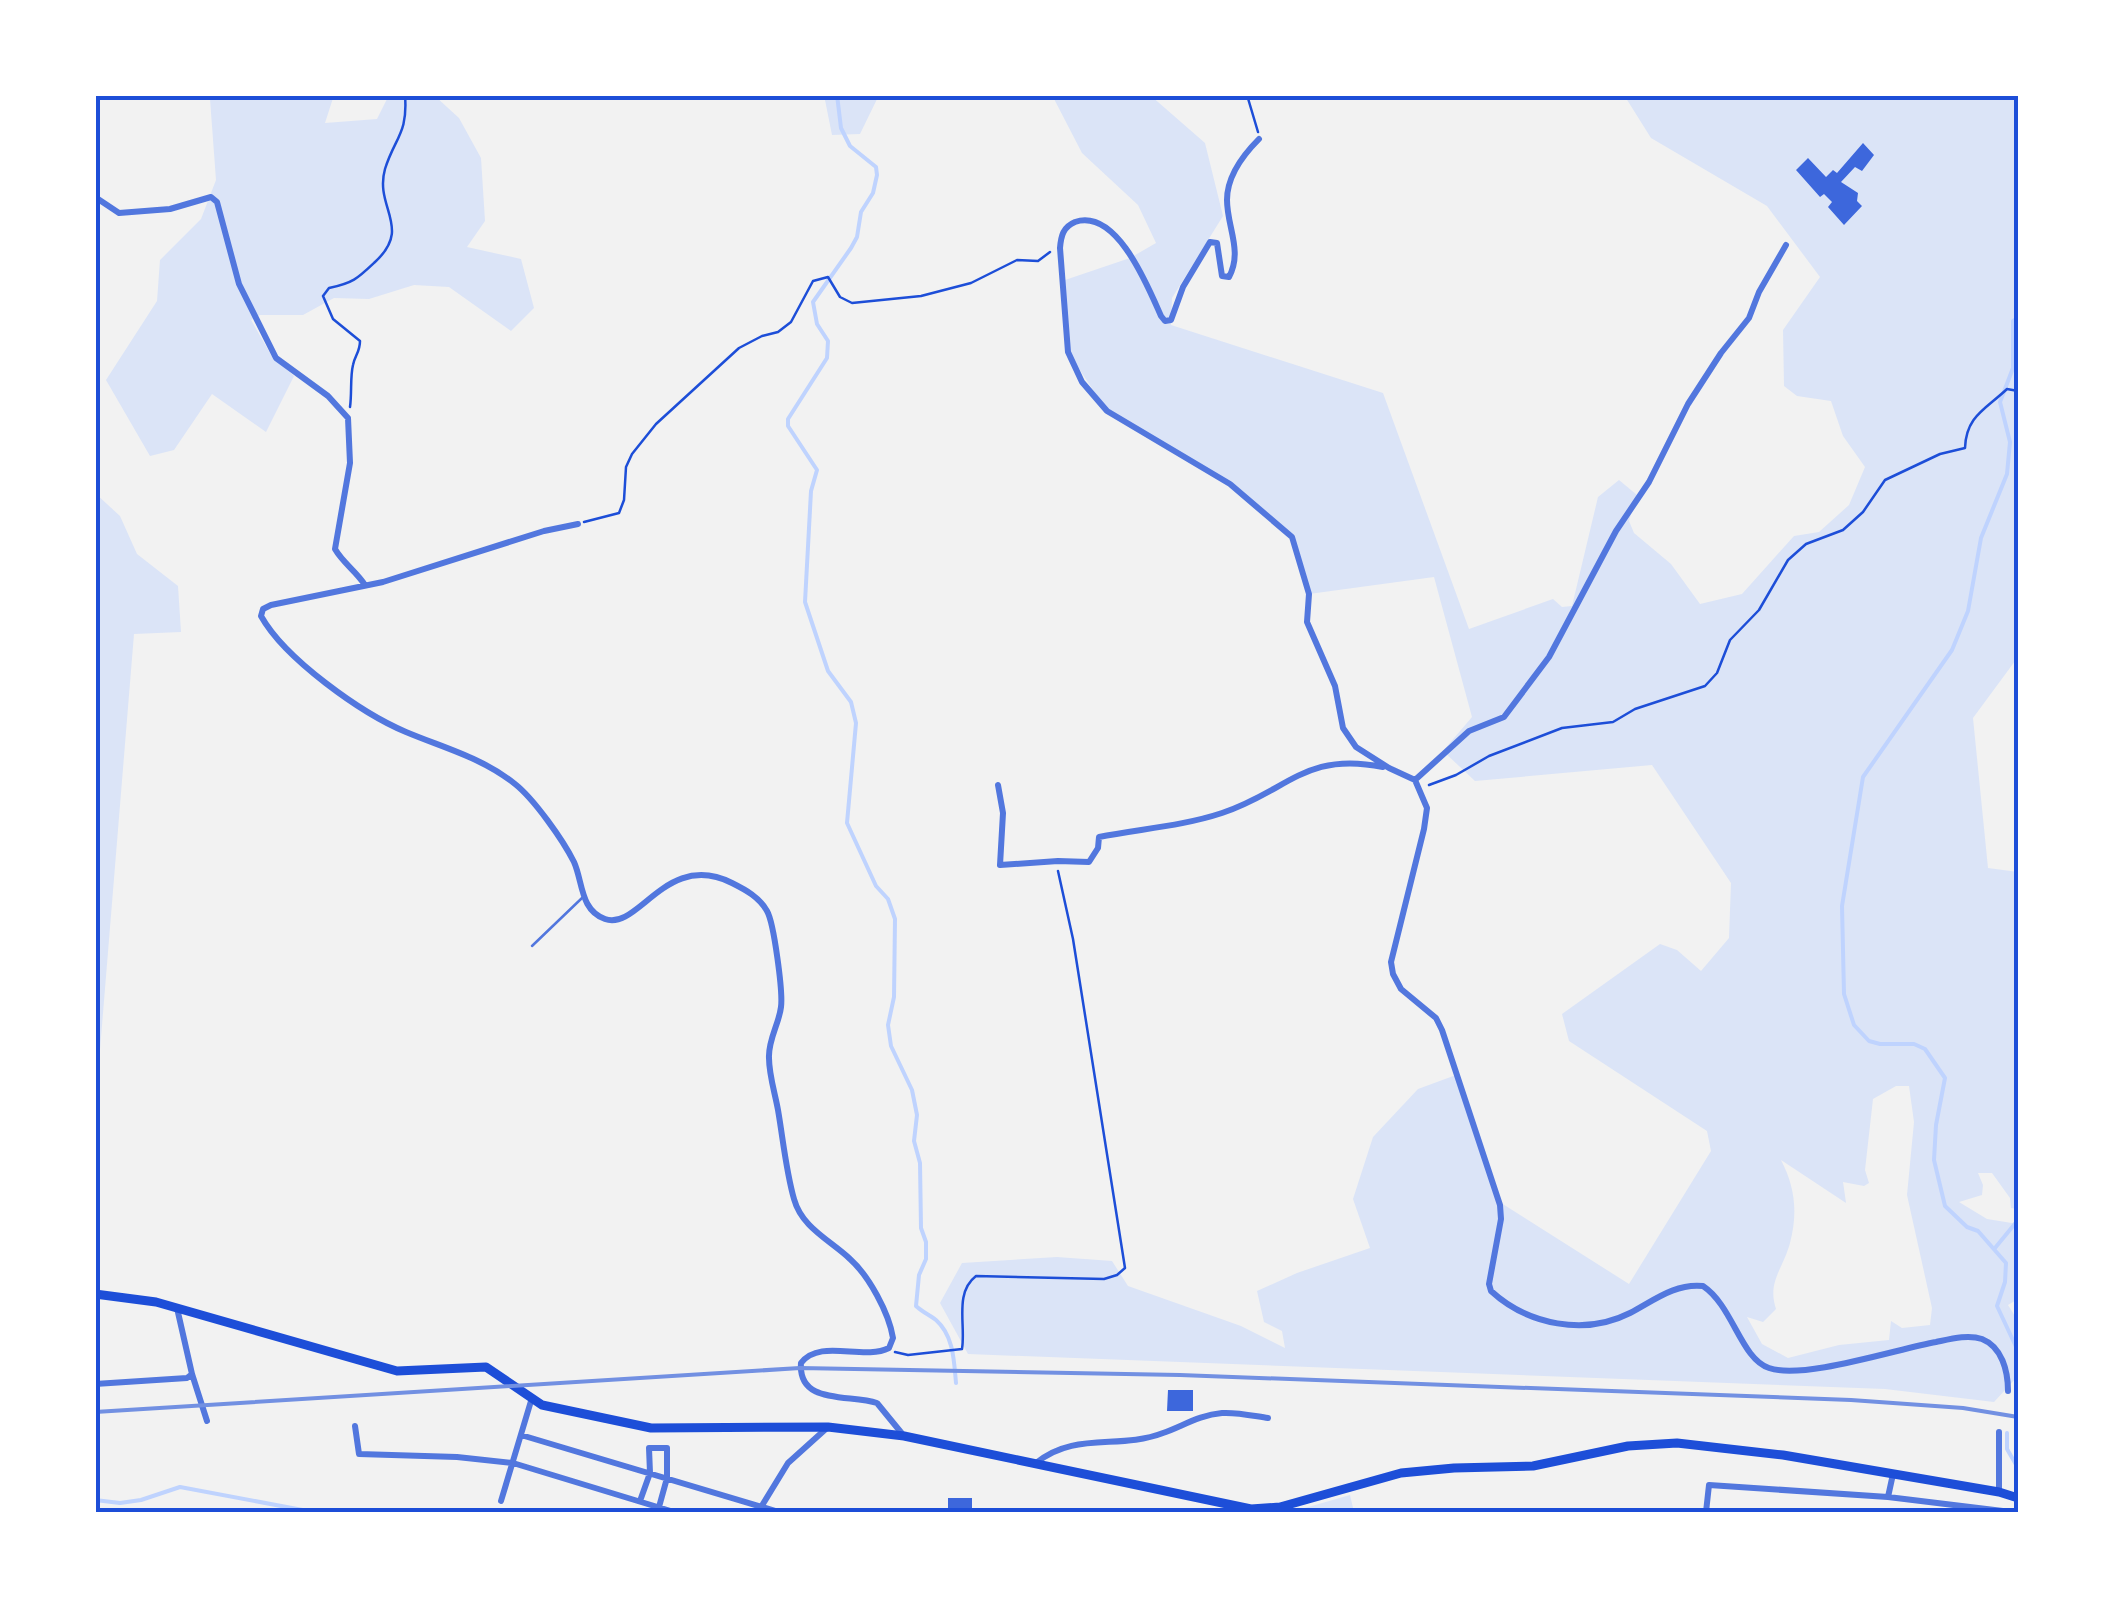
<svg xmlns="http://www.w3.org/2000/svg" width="2113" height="1607" font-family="Barlow,sans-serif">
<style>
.green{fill:#dbe4f7;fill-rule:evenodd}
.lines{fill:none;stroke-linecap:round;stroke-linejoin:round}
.stream{stroke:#bfd3fe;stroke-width:4}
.building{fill:#3d67dc}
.path{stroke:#1d4ed8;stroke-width:2.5}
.service{stroke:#5277de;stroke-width:2.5}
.minor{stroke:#5277de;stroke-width:6}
.primary{stroke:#1d4ed8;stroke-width:9}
.rail{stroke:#7290e2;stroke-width:4}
.neatline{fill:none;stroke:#1d4ed8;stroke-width:4}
</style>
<rect width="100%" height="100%" fill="#f2f2f2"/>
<path class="green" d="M202,95H334L325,123L377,119L389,95L436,97L459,118L481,158L485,221L467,247L521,259L534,308L511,331L449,287L414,285L369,299L334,298L303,315H260L251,320L271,355L294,376L266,432L212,394L174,450L150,456L106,380L157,301L160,260L201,219L216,180L210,99Z
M824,95H879L860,134L832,135Z
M1052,95H1150L1205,143L1223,216L1172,298L1171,325L1383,393L1469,629L1553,599L1562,607L1572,606L1598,497L1619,480L1637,495L1629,521L1634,533L1671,564L1700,604L1742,594L1794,536L1819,532L1849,505L1865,467L1843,436L1831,401L1797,396L1784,386L1783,330L1820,277L1767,206L1651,138L1624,95H2018V657L1973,718L1988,868L2018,872V1209L2011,1208L2010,1198L1992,1173H1978L1983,1185L1982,1195L1959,1202L1987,1219L2018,1224V1299L2008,1305L2018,1321V1376L1994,1402L1885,1389L968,1354L940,1303L962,1263L1057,1257L1112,1261L1128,1286L1241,1326L1285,1348L1282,1331L1264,1322L1257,1291L1297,1273L1370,1248L1353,1199L1373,1137L1418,1089L1456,1075L1498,1201L1629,1284L1711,1151L1707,1131L1569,1041L1562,1014L1660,944L1677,950L1701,971L1729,938L1731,883L1652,765L1475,781L1443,751L1472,717L1434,577L1309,594L1292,537L1230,484L1107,411L1068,352L1065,280L1130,258L1156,243L1138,205L1082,153ZM1896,1086H1909L1914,1122L1907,1195L1932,1308L1930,1325L1902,1328L1891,1321L1889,1340L1839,1345L1788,1358L1762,1344L1747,1317L1763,1322L1776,1309C1767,1282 1783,1269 1790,1243C1798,1212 1795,1187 1781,1160L1846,1203L1843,1182L1864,1186L1869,1183L1865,1170L1873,1099Z
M95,493L120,516L137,554L178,586L181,632L134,634L99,1062L95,1070Z
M1350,1495L1354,1512H1291Z"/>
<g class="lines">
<path class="stream" d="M837,95L841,128L850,146L876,167L877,175L873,193L861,212L857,237L851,248L813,302L817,324L828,341L827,358L788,419V426L817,470L811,491L805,602L828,671L851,702L856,723L847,823L876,886L888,899L895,919L894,997L888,1025L891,1046L912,1090L917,1115L914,1141L920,1163L921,1228L926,1242V1259L919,1275L916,1306C922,1312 930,1315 936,1320C954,1336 954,1362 956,1383
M2018,318L2013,321V368L2000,402L2010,442L2007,474L1981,538L1968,611L1952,650L1863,777L1842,906L1844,994L1854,1025L1869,1041L1880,1044H1914L1925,1049L1945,1078L1936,1125L1934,1160L1945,1206L1967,1227L1978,1231L2006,1263L2005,1282L1997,1306L2018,1351
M1995,1248L2018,1220
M2017,1385L2018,1381
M2007,1433V1449L2018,1468
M95,1500L120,1503L141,1500L180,1487L313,1512"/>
</g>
<path class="building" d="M1863,143L1874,155L1862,171L1855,167L1841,182L1858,193L1857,201L1862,206L1844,225L1828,207L1832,202L1824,194L1820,197L1796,170L1808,158L1826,177L1833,170L1837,173Z
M1168,1390H1193V1411H1167Z
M948,1498H972V1512H948Z"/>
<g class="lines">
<path class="path" d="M1247,95L1258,132
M350,407C352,393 350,377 353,365C355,355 360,352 360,341L333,319L323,296L329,288C353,283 357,279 375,262C413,227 374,208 385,169C395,137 408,134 405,95
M584,522L619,513L624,500L626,467L632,454L656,424L739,348L762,336L778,332L791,322L813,281L828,277L840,297L852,303L921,296L971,283L1017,260L1038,261L1050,252
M1429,785L1456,775L1489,756L1562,728L1613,722L1635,709L1705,686L1717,673L1730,640L1759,610L1788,560L1806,544L1843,530L1863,512L1885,480L1940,454L1965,448C1966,416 1986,409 2007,389L2018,391
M895,1352L908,1355L962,1349C966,1325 954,1293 976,1276L1104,1279L1117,1275L1125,1268L1073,939L1058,871"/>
<path class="service" d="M532,946L582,898"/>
<path class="minor" d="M1259,139C1243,155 1227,176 1227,200C1227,227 1243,251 1229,277L1222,276L1217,243L1210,242L1183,287L1171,320L1165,321L1161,316C1148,287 1117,208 1075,222C1063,227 1061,236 1060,248L1068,352L1082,382L1107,411L1230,484L1292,537L1309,594L1307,622L1335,686L1343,728L1356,747L1389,768L1415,780L1427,808L1424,829L1391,962L1393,974L1401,989L1436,1018L1442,1030L1500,1205L1501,1219L1489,1284L1491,1291C1528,1325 1585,1336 1630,1313C1653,1301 1675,1283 1703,1286C1733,1306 1741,1359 1769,1368C1803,1380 1897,1349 1936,1342C1950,1339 1968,1334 1982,1339C2002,1347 2008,1371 2008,1391
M95,197L119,213L170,209L211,197L217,202L239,284L276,358L328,396L348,418L350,463L335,549C343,563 356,571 365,585
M578,524L544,531L383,582L271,605L263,609L261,616C285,659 361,713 406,732C444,748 483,758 515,784C534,799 563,840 574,862C583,882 580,910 605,919C639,931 666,850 732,883C746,890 759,897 767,911C774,923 783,992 781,1007C779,1024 768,1040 769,1058C769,1075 775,1093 778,1110C783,1139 786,1171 794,1199C802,1228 830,1240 850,1259C869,1276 889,1313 893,1338L889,1348C863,1361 820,1338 801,1363C798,1405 849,1394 877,1403L904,1436
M1415,780L1469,731L1504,717L1549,657L1616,531L1649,482L1688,404L1721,353L1749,318L1759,292L1786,245
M998,785L1003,813L1000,865L1058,861L1089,862L1098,848L1099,837C1139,829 1183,826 1222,813C1288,791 1305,751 1383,767
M192,1374L207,1421
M95,1384L187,1378L192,1374L177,1308
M355,1426L359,1454L457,1457L513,1463L674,1512
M521,1435L779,1512
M1036,1463C1075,1431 1119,1450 1163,1433C1183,1426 1199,1415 1222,1413C1237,1412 1254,1416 1268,1418
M1999,1492V1432
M1888,1497L1893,1474
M501,1501L531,1401
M640,1501L650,1473L649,1448H667V1478L659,1507
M758,1512L788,1463L828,1427
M1706,1512L1709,1485L1888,1497L2011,1512"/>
<path class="primary" d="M95,1294L156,1302L397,1371L486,1367L542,1405L651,1428L828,1427L904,1436L1251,1509L1280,1507L1401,1473L1454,1468L1533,1466L1628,1446L1677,1443L1783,1455L1999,1492L2018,1498"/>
<path class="rail" d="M95,1412L800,1368L1180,1375L1851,1400L1963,1408L2018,1417"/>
</g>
<rect width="2113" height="1607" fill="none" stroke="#ffffff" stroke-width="195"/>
<rect x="98" y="98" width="1918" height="1412" class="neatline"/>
</svg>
